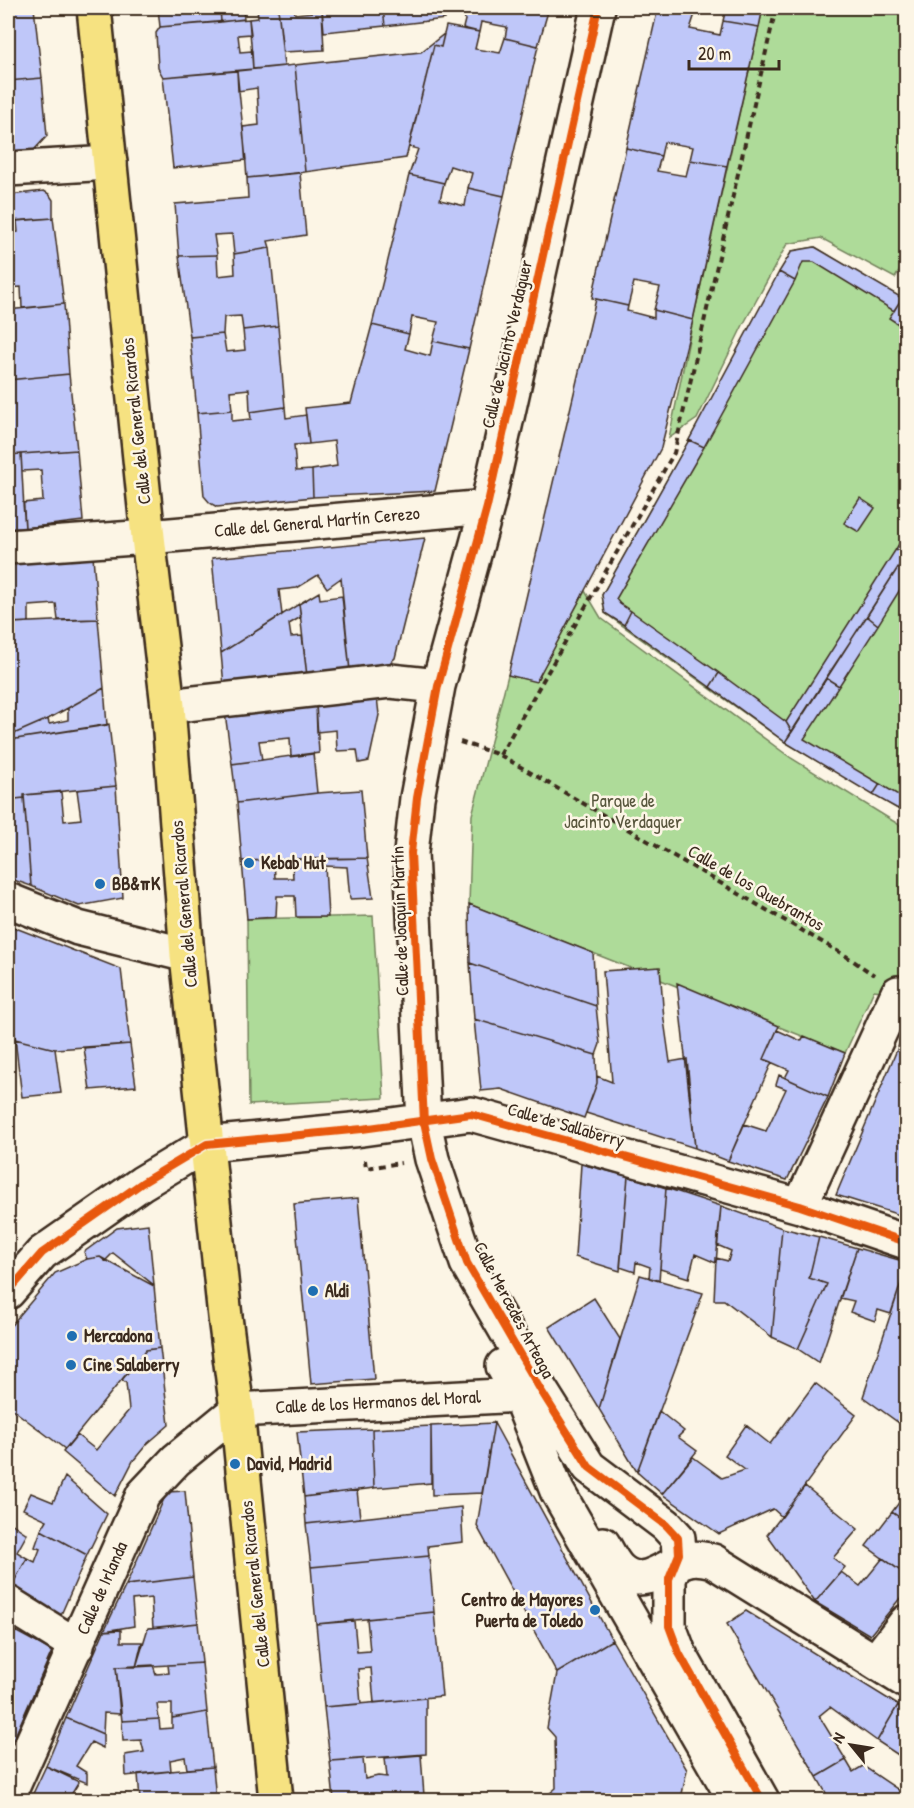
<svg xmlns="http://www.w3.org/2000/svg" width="914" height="1808" font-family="'Patrick Hand',sans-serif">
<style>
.green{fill:#aedb99;stroke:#74825c;stroke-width:1.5}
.building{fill:#bfc7f9;stroke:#3b2a1e;stroke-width:1.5}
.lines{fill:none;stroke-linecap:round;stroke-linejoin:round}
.street-casing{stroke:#3b2a1e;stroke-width:38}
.primary-casing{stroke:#3b2a1e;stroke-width:38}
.path{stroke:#3b2a1e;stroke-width:4;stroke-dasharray:6 4.5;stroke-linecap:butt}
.street{stroke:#fcf5e5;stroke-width:33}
.primary{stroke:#f6e281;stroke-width:33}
.cycleway-casing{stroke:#fcf5e5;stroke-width:11}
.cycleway{stroke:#e8590c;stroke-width:8}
.poi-dot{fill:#1f6fb2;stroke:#fcf5e5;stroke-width:2}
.labels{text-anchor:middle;stroke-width:5;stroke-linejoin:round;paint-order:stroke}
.street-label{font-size:18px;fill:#3b2a1e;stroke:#fcf5e5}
.park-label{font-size:18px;fill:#58563d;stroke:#fcf5e5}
.poi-label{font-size:18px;font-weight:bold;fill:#3b2a1e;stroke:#fcf5e5;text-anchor:start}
</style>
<rect width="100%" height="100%" fill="#fcf5e5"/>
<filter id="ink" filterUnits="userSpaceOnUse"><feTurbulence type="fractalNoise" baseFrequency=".0167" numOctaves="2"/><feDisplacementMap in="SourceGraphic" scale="12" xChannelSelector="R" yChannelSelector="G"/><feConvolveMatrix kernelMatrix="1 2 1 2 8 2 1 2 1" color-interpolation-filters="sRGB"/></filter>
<g filter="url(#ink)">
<path class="green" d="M763,8H906V260L895,278L821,238L787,244L743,325L697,419L669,438L693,320Z
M815,247L906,301V814L785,742L605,613L602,595L689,440L792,251Z
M585,591L601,618L791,758L906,829V999L898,993L874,990L845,1053L469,904L472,815L508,675L536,681Z
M373,916L384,1098L249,1105L247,919Z"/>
<path class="building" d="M8,8H34L42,78L8,81Z
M158,8H220L221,22L160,27Z
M220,8H243L244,19L221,22Z
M257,8H278L284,66L253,69L249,19L258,18Z
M278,8H294L295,14L322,11L324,50L283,52Z
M322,8H383L385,26L324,32Z
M383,8H444L445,19L385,26Z
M463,8H549L538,46L505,38L507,27L481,22L479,32L463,28L465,20Z
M658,8H669L695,14L690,29L720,35L723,21L759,27L727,166L690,160L693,147L664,142L661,156L626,148Z
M669,8H697L695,14Z
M726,8H763L759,27L723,21Z
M249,19L251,34L238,35L240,52L252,51L253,69L163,77L158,68L156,33L160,27Z
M446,26L479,32L475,49L500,53L505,38L538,46L504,196L468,188L472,173L450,166L444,183L409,175L418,149L409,147L434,45L441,47Z
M444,34L441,47L434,45L406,158L305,172L295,65L421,52Z
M295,65L305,172L247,178L243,127L259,125L257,88L238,91L237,71Z
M237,71L246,160L173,168L163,77Z
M42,78L47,136L34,150L8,151V81Z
M626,148L661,156L657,171L686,176L690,160L727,166L693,320L654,310L660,287L634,282L628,306L592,298Z
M300,173L306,235L268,241L270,248L234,254L232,234L214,235L217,255L179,256L175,204L248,198L247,178Z
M409,175L444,183L440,200L465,206L468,188L504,196L469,349L433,341L438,322L412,317L409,334L372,325Z
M44,191L49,194L53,200V218L10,221L9,195Z
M53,218L64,304L22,308L21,287L8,288V233L18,232L17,221Z
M815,247L902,298L894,311L814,262H803L795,281L779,272L792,251Z
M270,248L278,326L243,330L241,316L224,317L223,334L190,337L179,256L217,255L218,276L235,274L234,254Z
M779,272L795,281L704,447L689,440Z
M8,288H10L13,309L8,310Z
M902,298L906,301V329L889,318Z
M596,299L628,306L627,311L654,318V310L693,320L661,448L536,682L508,675Z
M64,304L69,374L8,380V310Z
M372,325L409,334L405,349L430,356L433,341L469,349L435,491L313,497L312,470L337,466L334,441L309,444L305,408L351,403Z
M278,326L285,407L250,412L249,389L230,391L232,410L197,413L190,337L223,334L226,352L245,350L243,330Z
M69,374L77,450L8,455V380Z
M285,407L286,418L306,415L309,444L294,445L296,471L312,470L313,497L217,507L210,503L204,496L197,413L232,410V421L251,419L250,412Z
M689,440L704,447L616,599L620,604L631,611L624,625L605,613L602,595Z
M77,450L83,521L25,528L23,503L43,501L41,470L22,471L21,454Z
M21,454L25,528L8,529V455Z
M860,498L875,508L859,532L844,523Z
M906,532V555L896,549Z
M425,538L395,658L384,668L350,671L341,578L327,588L318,575L297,588L279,590L282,615L221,653L212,558Z
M896,549L906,555L792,732L786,722Z
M906,555V580L878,625L867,616Z
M93,556L98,619L58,620L56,604L29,606V622L14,623L13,609H8V562Z
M319,592L320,599L342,596L350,671L307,676L299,604Z
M299,604L301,617L289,624L291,637L302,636L307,676L224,686L221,653Z
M631,611L719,673L710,687L624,625Z
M867,616L878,625L839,686L826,678Z
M98,619L104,688L48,719L9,736L8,717V623Z
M719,673L786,722L792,732L785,742L710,687Z
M826,678L839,686L804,739L880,784L873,795L785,742Z
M104,688L107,725L10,740L9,736L48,719L49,724L68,720V708Z
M377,697L379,715L369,761L359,763L357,750L337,751L336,730L317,732L316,704Z
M316,704L319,753L291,757L290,738L259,741L262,760L232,764L225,713Z
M109,724L116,786L24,795V798L15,799L10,740Z
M10,740L15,799L24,798L31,886L8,878V741Z
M313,753L317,793L237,803L232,764Z
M880,784L905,799L898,809L873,795Z
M116,786L123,898L79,906L31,886L24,795L61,792L64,821L81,819L77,790Z
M361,790L367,858L242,861L237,803L317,793Z
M905,799L906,800V814L898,809Z
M367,858L373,898L350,899L347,867L325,866L328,917H296L295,896H277L276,917L247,919L242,861L274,860L275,878H293L292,859Z
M469,904L593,953L596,1006L470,963Z
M8,925L121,969L130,1044L55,1049L15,1039L8,969Z
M470,963L596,1006L600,1044L596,1055L474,1019Z
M660,967L664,1020L670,1062L687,1059L695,1148L586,1113L597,1083V1076L612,1082L603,971Z
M677,983L779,1026L764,1059L772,1062L728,1161L695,1148Z
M474,1019L596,1055L597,1083L584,1118L501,1089L481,1091Z
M777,1030L801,1041L804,1036L845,1053L828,1097L785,1078L789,1070L764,1059Z
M904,1033L906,1034V1217L836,1195Z
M15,1039L55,1049L61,1093L22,1097Z
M130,1044L136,1086L90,1090L84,1048Z
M779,1075L828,1097L787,1180L728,1161L744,1124L766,1131L786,1089L776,1085Z
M581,1164L628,1176L620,1271L575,1257Z
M628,1176L666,1188L659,1281L649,1278L650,1267L636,1262L635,1272L620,1267Z
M666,1188L721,1206L716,1263L695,1254L689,1278L660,1269Z
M358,1198L374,1379L311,1384L294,1204Z
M721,1206L782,1228L772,1337L724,1300H714L716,1258L728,1261L731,1251L717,1245Z
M148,1224L154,1285L113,1253L105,1261L100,1257L87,1259L84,1252L117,1228Z
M782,1228L819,1237L809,1278L827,1284L798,1349L772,1337Z
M819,1237L857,1248L819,1363L798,1349L827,1284L809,1278Z
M857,1248L906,1262V1268L891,1314L878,1310L875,1321L850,1312L854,1301L840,1298Z
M100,1257L154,1286L160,1348L146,1350L65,1449L8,1406V1329L55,1273L87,1259Z
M906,1268V1428L863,1397Z
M640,1275L703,1293L637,1472L599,1409Z
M594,1298L620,1339L599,1409L549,1327Z
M160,1348L169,1425L147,1444L133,1461L115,1496L63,1452L77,1435L96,1450L129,1410L126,1383L122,1380L146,1350Z
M815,1383L856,1415L782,1517L773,1509L719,1534L662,1494L693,1457L722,1478L745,1470L725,1455L746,1425L770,1444Z
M659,1411L684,1431L678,1437L697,1451L662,1494L637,1472Z
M494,1423L482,1493L432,1495L431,1426Z
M494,1423L612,1640L557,1673L477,1526Z
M431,1426V1483L374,1488L372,1429Z
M372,1429L374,1488L304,1497L297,1432Z
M65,1477L107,1514L87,1555L41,1530L47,1520L23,1509L31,1493L53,1502Z
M805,1486L858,1529L833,1558L845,1567L815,1602L767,1535Z
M357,1490L360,1518L306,1524L304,1497Z
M185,1491L193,1577L126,1585L167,1492Z
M906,1493V1522L892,1512Z
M461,1507L463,1542L428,1546L429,1556L311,1567L306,1524Z
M892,1512L906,1522V1575L866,1546Z
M8,1521L27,1534L17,1552L27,1558L11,1587L8,1585Z
M41,1530L87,1555L60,1617L11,1587L27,1558L35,1562L40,1549L35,1547Z
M429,1556L434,1612L316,1624L311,1567Z
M883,1558L906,1575V1591L870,1635L815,1602L841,1572L860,1586Z
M193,1577L198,1623L153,1628L151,1598L132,1600L134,1626L104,1631L126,1585Z
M746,1611L898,1705L877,1741L830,1707L819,1716L846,1760L817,1777L727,1624Z
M434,1612L442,1696L374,1703L371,1668L358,1669L361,1704L324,1707L316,1624L354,1621L357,1652L370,1651L367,1619Z
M198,1623L202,1663L136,1667L148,1628Z
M121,1630V1642H142L136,1667H116L120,1714L104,1713L103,1734L66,1718L104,1631Z
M15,1631L52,1651L8,1752V1651Z
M612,1640L687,1770L682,1794L675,1800H542L556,1788L555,1737L547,1728L557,1673Z
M202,1663L207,1712L172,1718V1704H157L159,1719L122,1721L116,1667L153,1665L156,1674L169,1673L168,1665Z
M426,1698V1754L330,1761L324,1707Z
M898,1705L906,1710V1760L877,1741Z
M207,1712L213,1767L187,1769L185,1757L170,1760L171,1771L126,1776L125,1755L144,1752L141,1740L123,1741L122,1721L159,1719L160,1729L172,1728V1718Z
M66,1718L103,1734V1748L91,1742L76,1766L87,1773V1783L46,1766Z
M421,1755L424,1796L414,1797V1800H334L330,1761L363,1759L365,1779L378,1776L387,1777L385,1758Z
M846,1760L853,1772L863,1766L906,1795V1800H830L817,1777Z
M46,1766L79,1782L68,1800H30Z
M213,1767L216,1800H140L138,1774Z"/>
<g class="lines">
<defs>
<path id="street" d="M598,8L487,507L438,686L417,798L411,853L424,1122L432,1159L467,1263L540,1389L589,1467L666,1525L678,1538L679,1554L669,1579V1626L679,1653L762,1800
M8,169L110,163
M8,547L148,537L487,507
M168,706L390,681L438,686
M8,900L78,928L187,955
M800,1206L898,993L906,999
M8,1292L42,1253L142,1183L207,1144L362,1129L471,1114L800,1206L906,1242
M503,1366L519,1395L557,1491L735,1800
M603,1544C608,1552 612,1562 619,1569C644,1592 664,1564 689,1559C697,1557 705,1559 713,1561L906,1681
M8,1603L77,1646
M876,1661L906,1622
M8,1797L143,1495L176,1460L237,1410L519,1395"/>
<path id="primary" d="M94,8L148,537L168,706L187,955L225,1317L237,1410L276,1800"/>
</defs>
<use href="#street" class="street-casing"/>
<use href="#primary" class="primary-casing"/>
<path class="path" d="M460,742L500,755L846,956L874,975
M500,755L674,453L776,8
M365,1160L366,1168L401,1163"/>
<use href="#street" class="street"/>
<use href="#primary" class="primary"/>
<defs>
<path id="cycleway" d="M598,8L487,507L438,686L417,798L411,853L424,1122L432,1159L467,1263L540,1389L589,1467L666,1525L678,1538L679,1554L669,1579V1626L679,1653L762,1800
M8,1292L42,1253L142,1183L207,1144L362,1129L471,1114L800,1206L906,1242"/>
</defs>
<use href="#cycleway" class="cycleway-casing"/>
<use href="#cycleway" class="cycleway"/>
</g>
</g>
<g class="poi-dot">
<circle cx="249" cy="863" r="6"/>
<circle cx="100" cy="884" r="6"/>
<circle cx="313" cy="1291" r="6"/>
<circle cx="72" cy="1336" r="6"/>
<circle cx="71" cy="1365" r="6"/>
<circle cx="235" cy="1464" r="6"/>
<circle cx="595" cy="1610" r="6"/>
</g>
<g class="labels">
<g class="street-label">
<text transform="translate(507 344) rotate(-77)" y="6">Calle de Jacinto Verdaguer</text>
<text transform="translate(136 421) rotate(-96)" y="6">Calle del General Ricardos</text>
<text transform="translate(317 522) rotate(-5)" y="6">Calle del General Martín Cerezo</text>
<text transform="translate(756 888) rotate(30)" y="6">Calle de los Quebrantos</text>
<text transform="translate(184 904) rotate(-95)" y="6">Calle del General Ricardos</text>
<text transform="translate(400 921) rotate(-92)" y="6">Calle de Joaquín Martín</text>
<text transform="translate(566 1125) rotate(16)" y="6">Calle de Sallaberry</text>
<text transform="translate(514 1310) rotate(62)" y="6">Calle Mercedes Arteaga</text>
<text transform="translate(378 1402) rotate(-3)" y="6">Calle de los Hermanos del Moral</text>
<text transform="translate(255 1584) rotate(-96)" y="6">Calle del General Ricardos</text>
<text transform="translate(102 1588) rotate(-66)" y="6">Calle de Irlanda</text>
</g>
<g class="park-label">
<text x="623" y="807">Parque de<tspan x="623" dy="21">Jacinto Verdaguer</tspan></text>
</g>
<g class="poi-label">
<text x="261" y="869">Kebab Hut</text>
<text x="112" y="890">BB&amp;πK</text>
<text x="325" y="1297">Aldi</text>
<text x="84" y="1342">Mercadona</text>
<text x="83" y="1371">Cine Salaberry</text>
<text x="247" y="1470">David, Madrid</text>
<text x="583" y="1606" text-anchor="end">Centro de Mayores<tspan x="583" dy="21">Puerta de Toledo</tspan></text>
</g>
</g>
<rect width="914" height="1808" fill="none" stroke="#fcf5e5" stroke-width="30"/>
<rect x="15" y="15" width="884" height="1778" fill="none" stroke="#3b2a1e" stroke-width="2" filter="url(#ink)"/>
<g transform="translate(851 1745) rotate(300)" stroke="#fcf5e5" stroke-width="4.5" paint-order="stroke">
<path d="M0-4.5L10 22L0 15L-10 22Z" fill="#3b2a1e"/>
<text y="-9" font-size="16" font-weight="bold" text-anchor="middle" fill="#3b2a1e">N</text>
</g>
<path d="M689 60v9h90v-9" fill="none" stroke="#3b2a1e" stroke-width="3"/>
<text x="698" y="60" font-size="18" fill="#3b2a1e" stroke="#fcf5e5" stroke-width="4.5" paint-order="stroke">20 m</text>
</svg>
